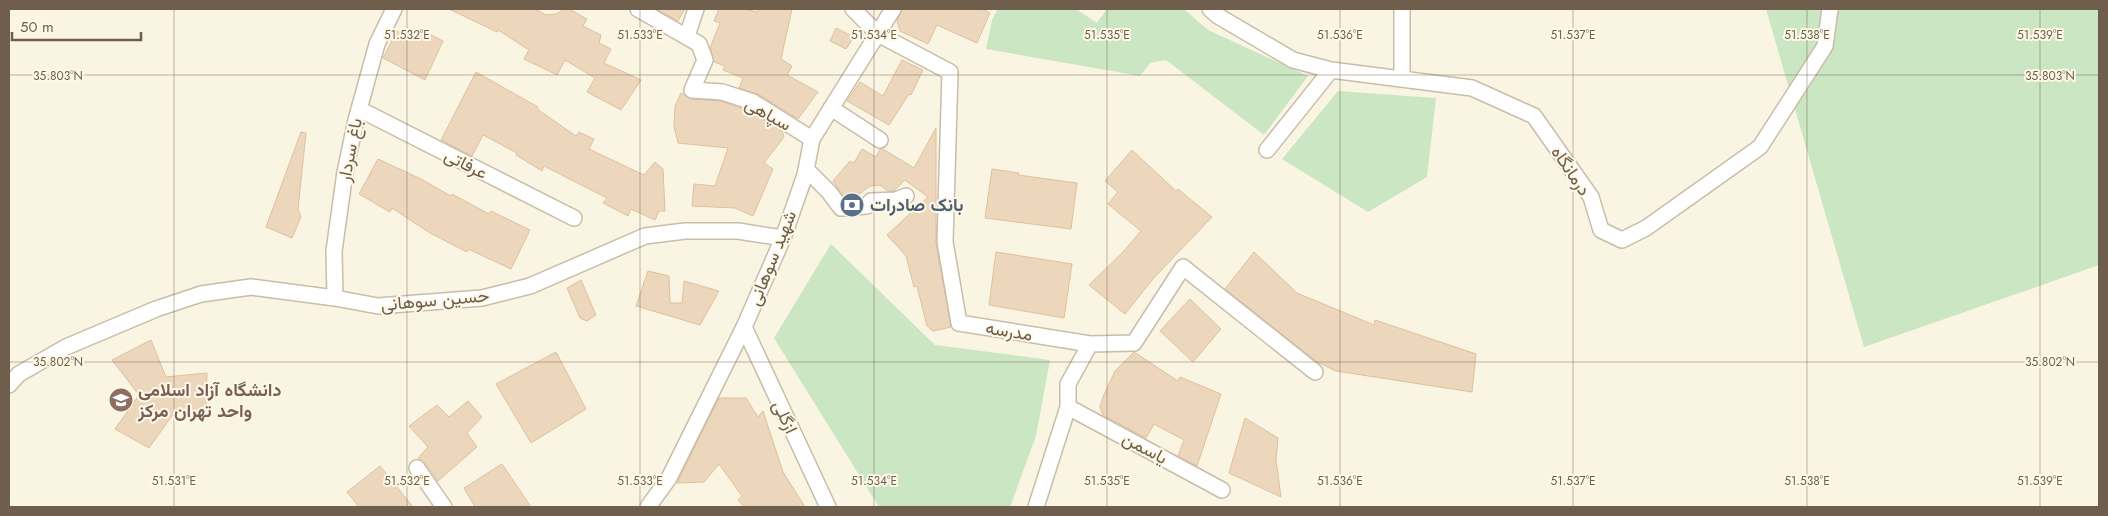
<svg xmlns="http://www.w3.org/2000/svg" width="2108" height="516" font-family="Jost,Vazirmatn,sans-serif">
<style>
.green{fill:#cbe6c2}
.building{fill:#edd7bc;stroke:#dec19e}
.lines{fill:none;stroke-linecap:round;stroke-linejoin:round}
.minor-casing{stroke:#c9bdaa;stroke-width:18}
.minor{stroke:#fff;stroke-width:15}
.ticks{fill:none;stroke:#6f5e4b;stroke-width:1;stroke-opacity:0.45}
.labels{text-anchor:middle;stroke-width:4;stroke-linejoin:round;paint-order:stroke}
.street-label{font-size:18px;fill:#6f5e4b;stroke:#fdf8e7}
.service-label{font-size:18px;font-weight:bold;fill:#4e5e75;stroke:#fdf8e7;text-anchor:start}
.education-label{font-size:18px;font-weight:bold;fill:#785e54;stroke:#fdf8e7;text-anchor:start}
.ticks-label{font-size:12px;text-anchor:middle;fill:#6f5e4b;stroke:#fdf8e7;stroke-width:4;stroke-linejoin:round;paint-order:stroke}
</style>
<rect width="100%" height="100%" fill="#faf4e2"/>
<path class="green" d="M998,9H1076L1097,23L1107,9H1184L1208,30L1308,76L1264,135L1166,60L1150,63L1140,76L986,49L992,20Z
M1766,9H2099V265L1864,347Z
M1338,91L1436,98L1427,177L1368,212L1282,159Z
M831,244L935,345L1050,360L1036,436L1010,507H879L774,338Z"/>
<path class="building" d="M449,9H535L546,15L556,14L564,9H569L587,19L583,26L601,35L599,43L611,49L604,63L641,80L621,110L587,92L595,78L565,60L557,75L524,59L529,50L498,30L497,32Z
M656,9H685L678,21Z
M719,9H744L757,12L758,9H792L781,59L792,66L787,75L818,92L798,119L758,94L739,88L743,78L723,70L725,66L714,62L710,48L720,23L714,21Z
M902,9H982L990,13L977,43L937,25L928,44L900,31L897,21Z
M418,28L443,41L425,80L383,58L397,31L413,40Z
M836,28L854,37L846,49L830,41Z
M902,60L923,70L911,95L909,94L889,125L847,101L860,82L883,96Z
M476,72L538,107L537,109L576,136L579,132L594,139L589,149L644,175L655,162L663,169L665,211H659L655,220L631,209L628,216L603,203L607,198L544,166L542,171L516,155L517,153L483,135L472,156L441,140Z
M681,93L691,99L720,101L749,111L782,131L784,137L764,163L773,169L753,216L735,208L692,206L694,184L715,186L728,148L678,143L674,126L675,106Z
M936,128V243L951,327L933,331L927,326L917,286L914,287L906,256L887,235L928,197L905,180L894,191H888L880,185L870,186L854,198H845L833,181L850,161L854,163L862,149L876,157L880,149H883L914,168Z
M301,132L306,133L298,209L301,217L292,238L266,227Z
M1132,150L1176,191L1178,189L1212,217L1153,279L1125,314L1089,285L1124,251L1141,231L1108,204L1118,192L1105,181Z
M378,159L421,179L451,196L452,194L489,214L491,211L530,230L511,269L468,249L467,252L430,233L392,208L390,212L359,194Z
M992,169L1019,173L1018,175L1077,183L1071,229L985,218Z
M996,252L1072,264L1064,318L989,305Z
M1254,252L1297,293L1374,325L1375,320L1476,354L1472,392L1336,371L1317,362L1225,289Z
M648,271L669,276L670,303H682L684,281L719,291L700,325L636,306Z
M581,280L596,315L587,321L580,318L567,288Z
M1190,299L1221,329L1193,362L1160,331Z
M151,340L166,377L207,373L206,413H174L149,448L115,429L139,395L112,360Z
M556,352L586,409L531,443L496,384Z
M1134,352L1178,381L1180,377L1221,394L1197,466L1178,456L1184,440L1154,424L1146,438L1103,415L1100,407L1103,397L1115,371Z
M719,398H746L758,417L763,411L783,472L805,507H744L738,500L742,496L719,464L704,482L677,483Z
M468,401L482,417L467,433L477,447L438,481L425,463L418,458L428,447L409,426L437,405L449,417Z
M1245,418L1278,438L1276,460L1281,497L1229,473Z
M502,464L531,507H475L464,488Z
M380,466L413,507H359L347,492Z"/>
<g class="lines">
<defs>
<path id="minor" d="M638,9L699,44L705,60L692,90L722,92L753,102L812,139
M853,9L878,34L950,72L945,242L959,323L1090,344L1134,343L1183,267L1315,372
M1210,9L1218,16L1293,60L1331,70L1472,88L1534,116L1591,197L1601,230L1622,240L1646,228L1760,147L1825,46L1830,9
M687,36L696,9
M1402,78V9
M831,108L880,140
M359,109L574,218
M1267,150L1331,70
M806,169L829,192L841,208L867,206L871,201L896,200L906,196
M335,298L334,251L345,172L356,120L377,44L394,9
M744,327L828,507
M9,385L19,374L66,347L156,309L201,294L251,287L335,298L378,306L482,298L530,286L645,236L685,231H738L783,238
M1068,407L1222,490
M417,468L444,507
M648,507L669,478L744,327L783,238L805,175L812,139L893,9
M1036,507L1068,407V384L1090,344"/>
</defs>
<use href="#minor" class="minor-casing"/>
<use href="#minor" class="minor"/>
</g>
<path class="ticks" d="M174,9V507M407,9V507M640,9V507M874,9V507M1107,9V507M1340,9V507M1573,9V507M1807,9V507M2040,9V507M9,75H2099M9,362H2099"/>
<defs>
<symbol id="bank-disc" viewBox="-11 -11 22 22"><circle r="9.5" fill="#5c6f8a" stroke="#fdf8e7"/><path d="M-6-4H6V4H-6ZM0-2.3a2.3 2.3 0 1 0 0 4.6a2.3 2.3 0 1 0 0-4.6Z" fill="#fff"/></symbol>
<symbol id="university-disc" viewBox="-11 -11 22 22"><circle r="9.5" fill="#8d6e63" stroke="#fdf8e7"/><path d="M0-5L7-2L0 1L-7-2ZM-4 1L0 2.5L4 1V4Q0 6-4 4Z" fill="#fff"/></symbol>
</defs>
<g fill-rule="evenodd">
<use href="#bank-disc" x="838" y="191" width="28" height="28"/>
<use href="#university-disc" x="107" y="386" width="28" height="28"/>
</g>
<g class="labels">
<g class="street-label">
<text transform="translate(768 114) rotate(29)" y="6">سپاهی</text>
<text transform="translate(350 150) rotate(-79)" y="6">باغ سردار</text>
<text transform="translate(466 164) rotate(27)" y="6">عرفاتی</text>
<text transform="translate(1571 171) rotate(56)" y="6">درمانگاه</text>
<text transform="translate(772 258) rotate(-68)" y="6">شهید سوهانی</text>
<text transform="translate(435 300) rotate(-5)" y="6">حسین سوهانی</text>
<text transform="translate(1009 331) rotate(9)" y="6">مدرسه</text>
<text transform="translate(785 417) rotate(65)" y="6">ازگلی</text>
<text transform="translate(1145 448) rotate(28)" y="6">یاسمن</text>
</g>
<g class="service-label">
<text x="870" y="211">بانک صادرات</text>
</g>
<g class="education-label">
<text x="138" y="396">دانشگاه آزاد اسلامی<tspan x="138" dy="21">واحد تهران مرکز</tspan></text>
</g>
</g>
<g class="ticks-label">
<text x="407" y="39">51.532°E</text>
<text x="640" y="39">51.533°E</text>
<text x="874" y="39">51.534°E</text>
<text x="1107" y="39">51.535°E</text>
<text x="1340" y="39">51.536°E</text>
<text x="1573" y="39">51.537°E</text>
<text x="1807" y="39">51.538°E</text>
<text x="2040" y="39">51.539°E</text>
<text x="58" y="80">35.803°N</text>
<text x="2050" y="80">35.803°N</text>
<text x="58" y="366">35.802°N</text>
<text x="2050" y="366">35.802°N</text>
<text x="174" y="485">51.531°E</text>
<text x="407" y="485">51.532°E</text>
<text x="640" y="485">51.533°E</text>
<text x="874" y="485">51.534°E</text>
<text x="1107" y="485">51.535°E</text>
<text x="1340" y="485">51.536°E</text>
<text x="1573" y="485">51.537°E</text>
<text x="1807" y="485">51.538°E</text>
<text x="2040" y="485">51.539°E</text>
</g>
<rect width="2108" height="516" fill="none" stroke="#6f5e4b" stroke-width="20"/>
<path d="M12 32v8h129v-8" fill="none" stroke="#6f5e4b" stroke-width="2.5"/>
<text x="20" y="32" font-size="15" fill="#6f5e4b" stroke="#fdf8e7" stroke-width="4" paint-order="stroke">50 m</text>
</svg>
